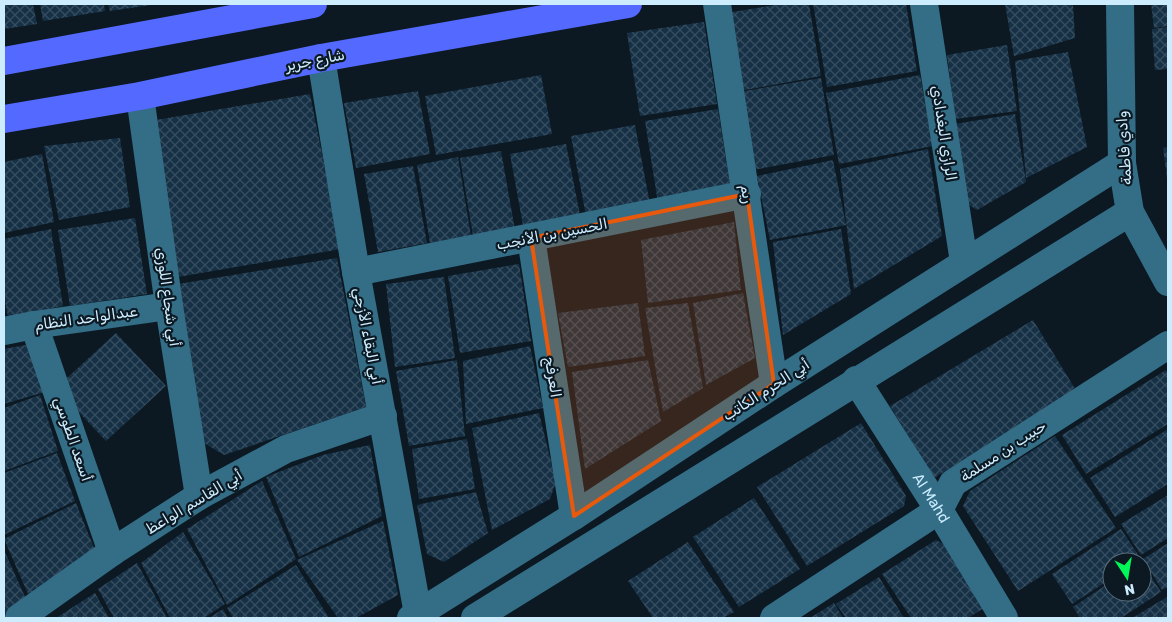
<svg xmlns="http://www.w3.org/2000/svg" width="1172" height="622" font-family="Rubik,Cairo,sans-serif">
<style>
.building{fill:url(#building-cross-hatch)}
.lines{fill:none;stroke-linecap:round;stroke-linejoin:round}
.minor{stroke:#336d86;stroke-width:28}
.major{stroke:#5469ff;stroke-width:28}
.marked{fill:#e8590c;fill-opacity:0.2;stroke:#e8590c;stroke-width:4;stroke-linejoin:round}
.labels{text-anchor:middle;stroke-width:4.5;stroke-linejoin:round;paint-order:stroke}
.street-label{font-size:15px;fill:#cdedff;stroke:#0c1923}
</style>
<defs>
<pattern id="building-cross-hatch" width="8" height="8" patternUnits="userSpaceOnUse" patternTransform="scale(1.25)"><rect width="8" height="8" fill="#163045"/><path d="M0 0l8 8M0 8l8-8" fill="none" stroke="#374e61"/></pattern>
</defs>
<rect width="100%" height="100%" fill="#0c1923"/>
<path class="building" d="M4,4H33L37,24L4,29Z
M40,4H104L105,11L43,21Z
M108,4H151V5L110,11Z
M781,4H809L821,76L740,91L727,13Z
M813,4H906L917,71L827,87Z
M1005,4H1073L1075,38L1014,56Z
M1151,4H1168V26L1154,28Z
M704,22L717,104L640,116L627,33Z
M1168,27V69L1155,70L1152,29Z
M1007,45L1017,111L955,119L947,55Z
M1068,52L1087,147L1026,178L1015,61Z
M541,75L552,134L436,155L425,96Z
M920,75L933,146L839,164L826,93Z
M821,78L834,155L753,170L739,92Z
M418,91L430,154L356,168L344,103Z
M310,94L341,249L178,277L156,120Z
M718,109L731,192L658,203L645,121Z
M1015,114L1026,182L977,210L963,201L955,124Z
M635,125L650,204L586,216L571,136Z
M120,138L130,207L59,220L44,146Z
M566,144L581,220L524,231L510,154Z
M1168,147V178H1167L1163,148Z
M928,149L942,236L854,289L840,169Z
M501,151L515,230L473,236L460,158Z
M42,154L54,222L4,233V162Z
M458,157L471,236L430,243L417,165Z
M833,160L846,225L770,240L757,176Z
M413,166L427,243L378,252L364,174Z
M135,218L147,294L70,306L58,230Z
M734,222L741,290L648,303L641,240Z
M51,229L63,306L8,317L4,296V239Z
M841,229L851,294L783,335L773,242Z
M337,258L366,407L224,455L199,440L178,284Z
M519,264L531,341L460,353L448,276Z
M444,277L455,358L395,367L386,284Z
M743,293L755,358L706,385L693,303Z
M638,303L645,356L568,367L558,313Z
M688,303L703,388L663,412L645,308Z
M1033,320L1077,392L934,478L890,406Z
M116,333L166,386L106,441L56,388Z
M26,345L45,392L4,404V349Z
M530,346L543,408L466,424L463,361Z
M457,360L465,436L409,446L396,371Z
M648,360L661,421L585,469L572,372Z
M1166,370L1168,375V424L1086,474L1062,435Z
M40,395L58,451L4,471V408Z
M539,413L556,482L550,499L492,530L472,428Z
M861,423L906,496L904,506L807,566L757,487Z
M1168,429V484L1115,517L1090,478Z
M1055,436L1116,528L1018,591L963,506L970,491Z
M467,439L475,489L419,499L412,449Z
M370,445L382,516L299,557L266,477L323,455Z
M57,453L75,501L4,535V473Z
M262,481L296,559L227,605L187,529Z
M476,492L488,533L444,562L427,554L417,505Z
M1168,495V538L1141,555L1121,524Z
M754,498L800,569L739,607L693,537Z
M76,503L96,553L29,596L4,539Z
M383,521L398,595L356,618H338L297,560Z
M1121,529L1141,559L1136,562H1112V578L1072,604L1052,574Z
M183,532L225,604L204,618H170L141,563Z
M936,540L949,547L987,606L968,618H911L882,574Z
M688,542L734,612L723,618H653L628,581Z
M1168,543V587L1162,590L1143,559Z
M4,550L26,599L4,614Z
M137,563L167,618H114L98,589Z
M1142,563L1161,592L1121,618H1080L1073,607L1112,581V592H1142Z
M296,565L329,618H233L227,608Z
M879,577L904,618H846L836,604Z
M95,593L109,618H56Z
M1167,597L1168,618H1132Z
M834,603L843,618H810Z
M223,609L228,618H209Z"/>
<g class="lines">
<g class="minor">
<path d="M717,4L774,384"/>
<path d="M924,4L964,262"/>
<path d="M1120,4L1122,163L1130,212L1168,282"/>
<path d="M321,58L356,272L418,614"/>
<path d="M140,96L169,306L199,496"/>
<path d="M531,238L574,516"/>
<path d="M356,272L747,194"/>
<path d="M34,325L112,552"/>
<path d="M4,331L34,325L169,306"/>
<path id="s1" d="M856,380L939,510L1004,618"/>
<path d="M19,618L112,552L199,496L286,449L383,416"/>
<path d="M411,618L574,516L774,384L1122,163"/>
<path d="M475,618L1130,212"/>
<path d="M774,618L939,510L953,483L1168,345"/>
</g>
<path class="major" d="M4,61L313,4
M4,119L140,96L321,58L628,4"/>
</g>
<path class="marked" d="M747,194L774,384L574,516L531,238Z"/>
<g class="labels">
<g class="street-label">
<text transform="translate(315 60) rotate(-11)" y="5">شارع جرير</text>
<text transform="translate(944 133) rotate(81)" y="5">الرازي البغدادي</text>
<text transform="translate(1124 148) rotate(-94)" y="5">وادي فاطمة</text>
<text transform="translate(747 194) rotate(81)" y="5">ريم</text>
<text transform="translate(552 234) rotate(-11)" y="5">الحسين بن الأنجب</text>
<text transform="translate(168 297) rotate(82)" y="5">أبي شجاع اللوزي</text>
<text transform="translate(86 318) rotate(-8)" y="5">عبدالواحد النظام</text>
<text transform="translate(368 336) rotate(79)" y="5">أبي البقاء الأزجي</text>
<text transform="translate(553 377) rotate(81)" y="5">العرفج</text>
<text transform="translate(766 390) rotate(-33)" y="5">أبي الحرم الكاتب</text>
<text transform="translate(73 439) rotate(71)" y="5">أسعد الطوسي</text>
<text transform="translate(1003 451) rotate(-33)" y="5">حبيب بن مسلمة</text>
<text dy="5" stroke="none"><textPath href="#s1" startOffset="140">Al Mahd</textPath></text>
<text transform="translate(194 502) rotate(-31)" y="5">أبي القاسم الواعظ</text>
</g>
</g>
<rect width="1172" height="622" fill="none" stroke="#cdedff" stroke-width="10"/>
<g transform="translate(1127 577) rotate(168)"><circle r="24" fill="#0c1923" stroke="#596e7b"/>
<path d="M0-4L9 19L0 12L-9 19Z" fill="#00f858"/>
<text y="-8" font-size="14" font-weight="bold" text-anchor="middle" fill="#cdedff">N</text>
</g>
</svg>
